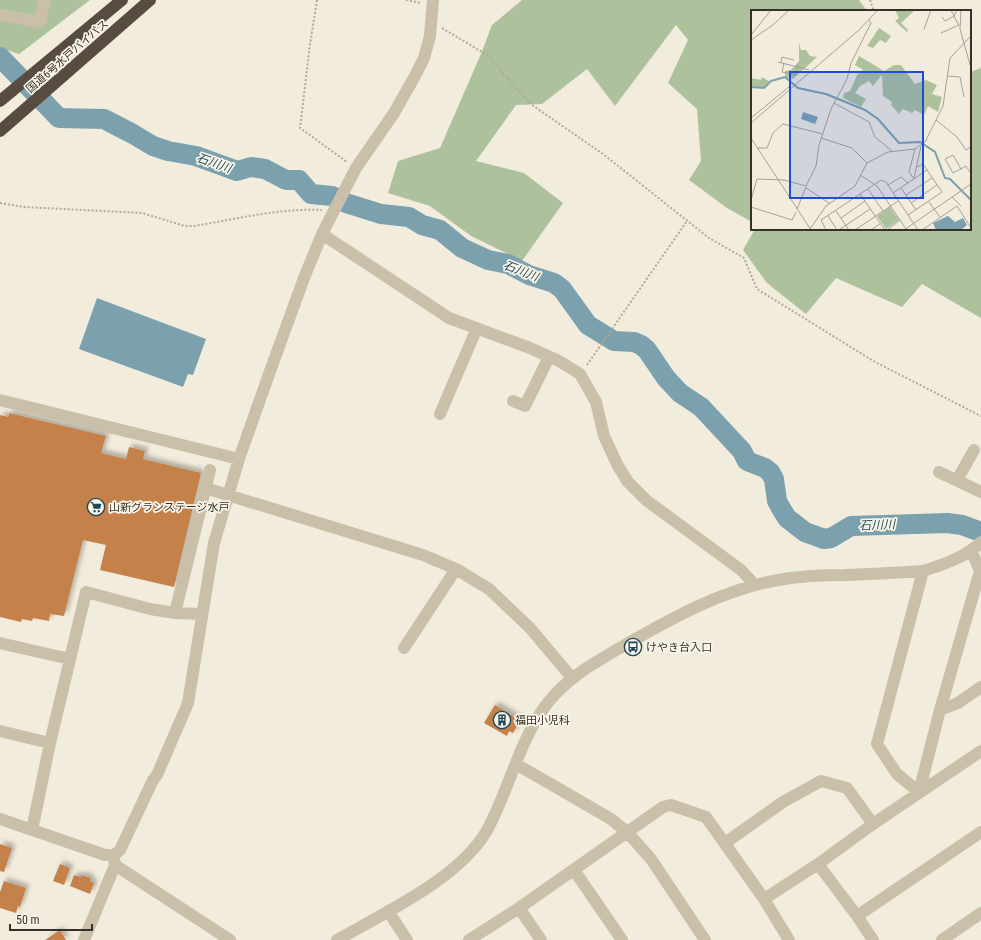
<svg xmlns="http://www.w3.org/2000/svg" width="981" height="940" font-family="'Roboto Condensed','Noto Sans JP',sans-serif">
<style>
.green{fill:#adc19d}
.water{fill:#7ca1ae}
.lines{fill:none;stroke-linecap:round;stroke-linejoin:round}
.river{stroke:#7ca1ae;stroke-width:20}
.building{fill:#c48149;filter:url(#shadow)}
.path{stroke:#b6a993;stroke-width:2;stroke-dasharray:2 2;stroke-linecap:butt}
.minor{stroke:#cabfa9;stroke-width:12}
.highway{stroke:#584c40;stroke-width:12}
.labels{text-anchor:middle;stroke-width:3.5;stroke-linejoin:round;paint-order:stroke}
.street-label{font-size:11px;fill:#373028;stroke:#f9f5e9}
.poi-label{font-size:11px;fill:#373028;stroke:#f9f5e9;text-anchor:start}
.water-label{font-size:12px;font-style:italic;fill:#1f4858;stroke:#f9f5e9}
.inset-river{fill:none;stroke:#7ca1ae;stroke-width:2}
.inset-road{fill:none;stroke:#a7a195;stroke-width:1}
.view{fill:#1d4ed8;fill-opacity:0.15;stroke:#1d4ed8;stroke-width:2}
.inset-edge{fill:none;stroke:#373028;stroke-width:2}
</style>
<defs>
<filter id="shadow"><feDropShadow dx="3.5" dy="-3.5" stdDeviation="2" flood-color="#0004"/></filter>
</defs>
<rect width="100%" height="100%" fill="#f2ecdd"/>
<path class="green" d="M0,0H90L19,54L0,48Z
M522,0H859L867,11H752V222L727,208L689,180L701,161L697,109L668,83L688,40L676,25L615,106L587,69L542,104L516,105L476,161L524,173L563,203L522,261L471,236L430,206L388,193L398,161L440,148L481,54L492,25Z
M981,68V318L922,284L902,307L836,278L806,314L767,283L743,250L755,229H970V72Z"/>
<path class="water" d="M97,298L206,339L193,375L188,374L183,387L79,349Z"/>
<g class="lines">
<path class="river" d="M0,57L59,118L104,119L133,134L153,146L168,151L196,156L237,171L251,167L265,169L286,180H299L311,194L332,196L346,203L381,214L409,217L422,225L440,230L462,248L488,260L508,264L529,275L554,283L562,289L588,325L614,341L634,342L641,345L647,350L666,378L680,393L701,407L742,451L747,461L765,468L770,472L774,479L777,501L782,510L787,518L805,532L824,539L831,538L851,526L947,523L962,525L981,532"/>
</g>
<path class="building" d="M9,413L106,436L101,453L126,459L129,447L145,451L143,459L201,473L174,587L100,570L106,545L83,540L64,616L50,614L49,621L33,618L32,621L22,619L21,622L0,617V415L8,417Z
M495,705L518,719L516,722L519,723L513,733L509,731L507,736L484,723Z
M0,844L12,848L4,872L0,871Z
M60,864L70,868L64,885L53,881Z
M74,875L81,877V875L91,878L90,881L94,883L90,894L70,886Z
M4,881L26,888L20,907L18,906L16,913L0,908V892Z
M60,930L66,940H45Z"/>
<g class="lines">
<path class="path" d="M317,0L310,44L300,128L347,162
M406,0L421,3
M870,0L874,11
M442,28L487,55L532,105L603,154L709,238L744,258L757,289L875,362L981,416
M0,203L24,207L142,213L185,226H194C237,219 279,208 322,210
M587,365L687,221"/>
<path class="minor" d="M0,15L40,22L45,0
M322,234L449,318L530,348L559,361L580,374L596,402L604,436L618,466L628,482L646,500L741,570L755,585
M0,400L239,459
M513,401L525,406L549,357
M440,414L477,328
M939,472L981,492
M957,480L974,450
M205,488L423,555L456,569L489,589L530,628L572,678
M923,571L877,744L897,774L919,792L940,710L980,571L971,550
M175,613L210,470
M0,643L70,659
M404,648L456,569
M940,710L958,703L981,687
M0,731L50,743
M516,764L611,819L627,832L651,859L705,940
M0,819L105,855H114L120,850L153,780L157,775L188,703L214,543L239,459L269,374L304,278L322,234L356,168L394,113L415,76L424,58L430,36L433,0
M32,830L50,743L86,592L150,609L175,613L202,614
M725,843L783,802L821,781L847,788L873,824
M818,864L857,916L873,940
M115,865L230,940
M574,870L622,940
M764,899L818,864L873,824L981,751
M519,908L541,940
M388,911L407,940
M857,916L981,832
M84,940L115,865L114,858
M337,940C384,913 458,879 486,832C509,791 518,743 546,705C567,677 596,662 625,645C674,617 722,590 778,580C800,576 823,575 845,575C871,574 897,573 923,571C942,565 966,557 981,542
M469,940L519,908L663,807L671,805L706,817L764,899L789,940
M942,940L981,913"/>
<path class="highway" d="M0,101L122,0
M0,131L150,0"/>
</g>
<defs>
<symbol id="supermarket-ring" viewBox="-11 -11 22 22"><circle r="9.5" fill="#f9f5e9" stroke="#1f4858" stroke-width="1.5"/><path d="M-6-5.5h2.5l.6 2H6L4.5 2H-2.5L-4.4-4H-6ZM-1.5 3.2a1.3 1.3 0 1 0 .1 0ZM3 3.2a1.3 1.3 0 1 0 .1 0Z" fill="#1f4858"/></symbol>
<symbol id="bus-ring" viewBox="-11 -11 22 22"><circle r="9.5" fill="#f9f5e9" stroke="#1f4858" stroke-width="1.5"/><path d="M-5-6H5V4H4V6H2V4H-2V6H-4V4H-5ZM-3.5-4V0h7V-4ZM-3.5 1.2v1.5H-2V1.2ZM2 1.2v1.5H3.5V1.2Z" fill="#1f4858"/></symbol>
<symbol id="building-ring" viewBox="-11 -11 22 22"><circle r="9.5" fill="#f9f5e9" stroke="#1f4858" stroke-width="1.5"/><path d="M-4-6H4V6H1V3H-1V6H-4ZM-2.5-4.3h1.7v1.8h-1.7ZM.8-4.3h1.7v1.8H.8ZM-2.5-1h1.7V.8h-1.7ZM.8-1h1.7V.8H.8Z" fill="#1f4858"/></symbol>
</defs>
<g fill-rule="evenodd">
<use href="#supermarket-ring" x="86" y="497" width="20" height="20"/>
<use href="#bus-ring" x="623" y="637" width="20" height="20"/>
<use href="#building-ring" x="492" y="710" width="20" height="20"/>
</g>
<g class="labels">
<g class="street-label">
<text transform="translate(67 56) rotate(-41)" y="4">国道6号水戸バイパス</text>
</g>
<g class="poi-label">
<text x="109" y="511">山新グランステージ水戸</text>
<text x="646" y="651">けやき台入口</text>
<text x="515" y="724">福田小児科</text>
</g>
<g class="water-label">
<text transform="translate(214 163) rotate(19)" y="4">石川川</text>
<text transform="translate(521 271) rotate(21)" y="4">石川川</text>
<text transform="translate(877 525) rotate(-2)" y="4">石川川</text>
</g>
</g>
<g transform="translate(751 10)">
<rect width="220" height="220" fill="#f2ecdd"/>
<path d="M144,0H164L150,13L157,20L156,22L144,11L148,8ZM128,18L140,26L135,33L129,30L122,38L116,36ZM48,33L50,40H55L59,46L66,47L42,69L34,67V61L40,60L48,51ZM108,46L133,61L143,55H150L164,74L175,70L186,75L181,84L191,87L187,102L177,96L173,105L164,100L161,103L152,99L148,104L140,95L141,92L132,86L131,65L122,76L118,71L109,76L104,83L115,89L110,97L92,88L93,83L99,81L106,65L112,60L104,55ZM11,67L18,71L14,77H1L0,68L10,70ZM139,197L148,210L135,219L126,206Z" fill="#adc19d"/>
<path d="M52,102L67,107L64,114L50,109ZM197,206L204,212L212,208L216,215L210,220H185L182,213Z" fill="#7ca1ae"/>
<path class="inset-river" d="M0,77L13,78L20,71L34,67L47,78L75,84L114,100L127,109L148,133L169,132L184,142L194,168L199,169L220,190"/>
<path class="inset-road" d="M200,0L208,16M210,0L209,19L220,58M191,7L194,11L203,6L206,0M173,19L180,0M190,23L208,15M0,25L20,0M0,30L22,15L38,0M27,52L58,60M30,52L31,47L43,50M33,53L31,62L45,65L47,55M196,66L209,67L213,87M83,93L118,112L124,127L141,141M0,108L39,76M185,110L206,127L215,140L220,137M0,113L108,20L127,0M0,128L60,220M70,128L101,138L116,153M7,138H16L22,123L32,114L72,124M210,159L202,145L194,149L202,163L210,159L215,156L219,162M109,165L126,176L155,219M163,168L170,136M163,169L158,162L164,139M137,175L150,167L157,173M55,178L78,193M150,178L165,200M117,179L132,201M142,183L176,160M109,184L134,220M155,185L181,168M201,187L210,196M0,190L6,169L33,170L55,176L65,156L68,135L80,99L96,69L100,53L120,13L118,10M178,192L189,207M160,193L186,175M0,197L41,210L45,202M46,199L55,177M85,201L98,220M157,205L191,182L172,154L166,157M77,206L86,220M90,208L114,191M59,219L75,196L104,176L116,153L137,142L164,139L174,132L192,96L199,48L220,26M75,220L70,210L130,170L135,172L167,220M88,220L119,199M104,220L147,191M120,220L130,213M136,220L149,210M153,220L220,174M171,220L206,196L220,218"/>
<path class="view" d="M39,62H172V188H39Z"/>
<rect width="220" height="220" class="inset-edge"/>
</g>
<path d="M10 924v6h82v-6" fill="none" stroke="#373028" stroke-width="2"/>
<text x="16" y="924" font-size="12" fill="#373028" stroke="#f9f5e9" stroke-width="3" paint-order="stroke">50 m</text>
</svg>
